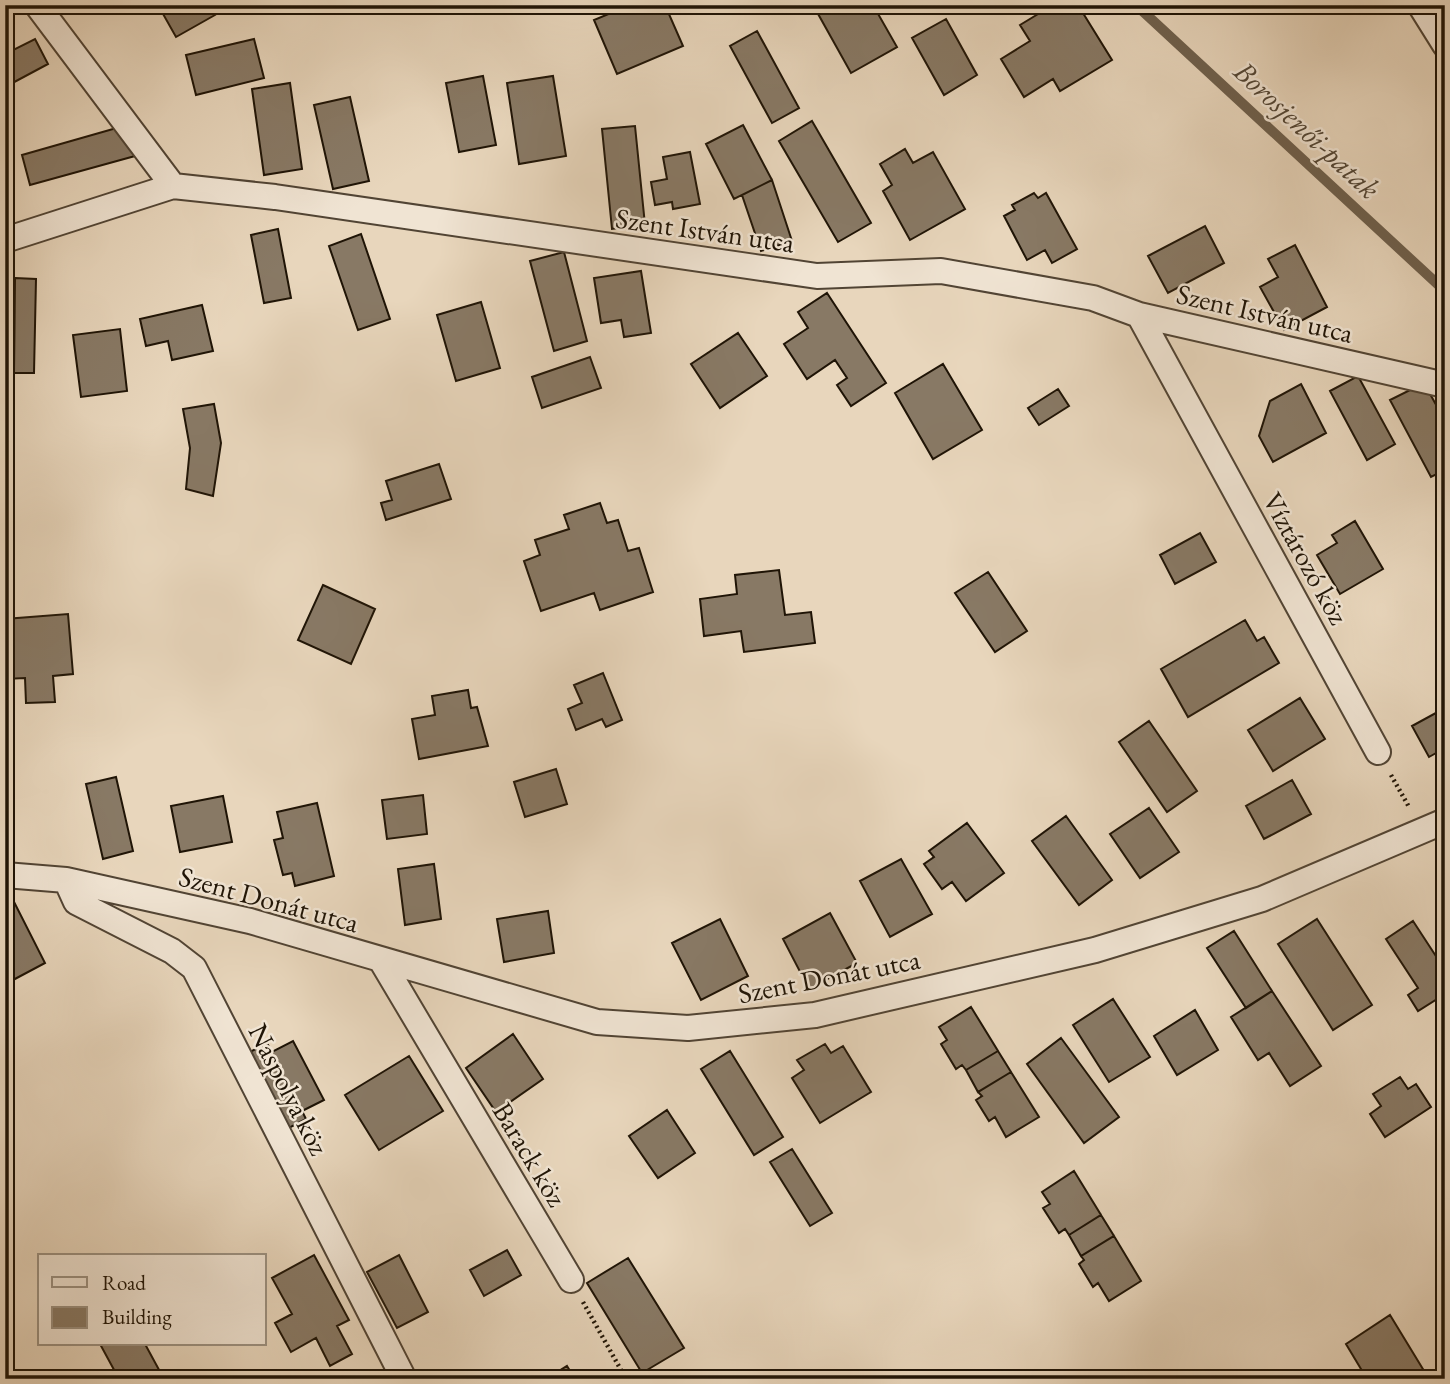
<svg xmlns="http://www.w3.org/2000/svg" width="1450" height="1384" font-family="'EB Garamond',serif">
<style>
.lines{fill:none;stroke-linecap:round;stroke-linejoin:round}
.stream{stroke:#6f614e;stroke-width:10}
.building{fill:#887965;stroke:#1f1406;stroke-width:2}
.street-casing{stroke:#514434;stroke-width:28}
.path{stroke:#1f1406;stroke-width:4.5;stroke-dasharray:2 3.5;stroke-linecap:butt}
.street{stroke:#f0e4d3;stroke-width:24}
.labels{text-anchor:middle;stroke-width:5;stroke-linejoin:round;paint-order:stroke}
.street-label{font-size:28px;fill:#1f1406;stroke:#f0e4d3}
.water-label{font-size:30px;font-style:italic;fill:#544736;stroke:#f0e4d3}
</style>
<rect width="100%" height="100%" fill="#e8d6bc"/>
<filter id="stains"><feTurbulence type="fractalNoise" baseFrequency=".00286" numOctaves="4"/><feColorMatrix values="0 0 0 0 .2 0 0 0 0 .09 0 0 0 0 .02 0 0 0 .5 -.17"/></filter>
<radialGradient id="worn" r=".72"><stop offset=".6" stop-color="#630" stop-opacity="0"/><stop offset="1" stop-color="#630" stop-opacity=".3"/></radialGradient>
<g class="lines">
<path class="stream" d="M1136,5L1445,291"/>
</g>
<path class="building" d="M158,5H209L215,15L176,37Z
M630,5H665L683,46L617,74L594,20Z
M829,5H873L897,47L851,73L817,12Z
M1053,5H1078L1112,60L1060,91L1053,79L1024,97L1001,59L1030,41L1020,25Z
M946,19L977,75L944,95L912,38Z
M757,31L799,108L772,123L730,46Z
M35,39L48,64L5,87V54Z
M254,39L264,78L196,95L186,55Z
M483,76L496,145L459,152L446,83Z
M553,76L566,156L519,164L507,83Z
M290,83L302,169L264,175L252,89Z
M350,97L369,181L333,189L314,105Z
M812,121L871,223L838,242L779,141Z
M127,125L135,156L30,185L22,155Z
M743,125L772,180L734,199L706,144Z
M635,126L645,225L612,229L602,129Z
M905,149L913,163L933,152L965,209L910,240L883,191L892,185L880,164Z
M690,152L700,204L673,209L672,202L655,205L651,182L667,179L663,157Z
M772,180L792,241L761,251L742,195Z
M1034,193L1038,198L1046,193L1077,249L1052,263L1045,250L1027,260L1004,216L1015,210L1012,205Z
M1205,226L1224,263L1168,293L1148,256Z
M278,229L291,298L264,303L251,235Z
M361,234L390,319L358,330L329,246Z
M1295,245L1327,307L1284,330L1260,287L1278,277L1268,259Z
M564,252L587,341L554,351L530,261Z
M641,271L651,333L624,337L621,320L601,323L594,278Z
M15,278L36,279L34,373H14Z
M5,279H10L5,337Z
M827,293L886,383L851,406L837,385L847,378L835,360L807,379L784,344L808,328L798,312Z
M481,302L500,368L456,381L437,315Z
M202,305L213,351L172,360L168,341L146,346L140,319Z
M120,329L127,391L81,397L73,335Z
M738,333L767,376L720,408L691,364Z
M590,357L601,388L542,408L532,377Z
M943,364L982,430L933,459L895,393Z
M1358,376L1395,444L1367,460L1330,391Z
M1424,383L1445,421V470L1431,477L1390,400Z
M1301,384L1326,433L1273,462L1259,436L1270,401Z
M1058,389L1069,406L1039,425L1028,408Z
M214,404L221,443L213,496L186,489L190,448L183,409Z
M439,464L451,499L386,520L381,503L392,500L386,481Z
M600,503L607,523L618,520L628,551L639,548L653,592L600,610L594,593L541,611L524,561L540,555L535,540L569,529L564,515Z
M1355,521L1383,569L1340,594L1317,555L1337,543L1332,535Z
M1200,533L1216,562L1175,584L1160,555Z
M779,570L785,615L811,612L815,643L744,652L741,631L704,636L700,599L737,594L735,575Z
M988,572L1027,631L995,652L955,593Z
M323,585L375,609L351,664L298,640Z
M68,614L73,674L53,676L55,702L26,703L25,678L5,679V619Z
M1245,620L1257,641L1264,637L1279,663L1188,717L1161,669Z
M603,673L622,720L606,727L602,719L576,730L568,709L582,703L574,685Z
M468,690L471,708L477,707L488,746L419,759L412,719L435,715L432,696Z
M1300,698L1325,739L1273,771L1248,730Z
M1445,708V748L1429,757L1412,726Z
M1149,721L1197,791L1167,812L1119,742Z
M556,769L567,804L525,817L514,782Z
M116,777L133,851L103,859L86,784Z
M1292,780L1311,814L1264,839L1246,806Z
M423,795L427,834L387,839L382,800Z
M223,796L232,842L180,852L171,806Z
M317,803L334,876L295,886L292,873L283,875L274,840L283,838L277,812Z
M1149,808L1179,852L1140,878L1110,834Z
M5,810L12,836L5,838Z
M1066,816L1112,880L1079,905L1032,841Z
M967,823L1004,873L966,901L952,882L942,889L924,864L934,857L929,851Z
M901,859L932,914L890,937L860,881Z
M434,864L441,919L405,925L398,869Z
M10,894L45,963L13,980L5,963V896Z
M548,911L554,953L504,962L497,919Z
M830,913L857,963L809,989L783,939Z
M720,919L748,976L701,1000L672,943Z
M1317,919L1372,1005L1333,1030L1278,944Z
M1413,921L1445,970V994L1418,1011L1408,995L1418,988L1386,939Z
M1234,931L1272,991L1246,1008L1207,948Z
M1272,991L1321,1066L1290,1086L1269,1053L1258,1060L1231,1017Z
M1113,999L1150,1057L1109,1082L1073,1025Z
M971,1007L998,1051L966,1070L962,1065L956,1069L941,1044L947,1040L939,1027Z
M1195,1010L1218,1050L1177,1075L1154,1036Z
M513,1034L543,1079L496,1112L466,1068Z
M1061,1038L1119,1117L1084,1143L1027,1064Z
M293,1041L324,1100L302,1111L306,1119L285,1130L246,1054L267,1043L272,1052Z
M825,1044L831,1053L843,1046L871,1092L820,1123L792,1078L804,1070L797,1060Z
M730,1051L783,1137L754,1155L701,1069Z
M998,1051L1011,1072L978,1092L966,1070Z
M409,1056L443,1111L379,1150L345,1095Z
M1011,1072L1039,1117L1006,1137L995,1117L989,1121L976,1100L982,1096L978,1092Z
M1400,1077L1408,1089L1416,1084L1431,1107L1385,1137L1370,1114L1381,1106L1373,1094Z
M667,1110L695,1153L658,1178L629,1136Z
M792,1149L832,1213L810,1226L770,1162Z
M1074,1171L1101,1215L1069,1235L1065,1229L1059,1233L1043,1208L1050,1204L1042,1192Z
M1101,1215L1114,1236L1081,1256L1069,1235Z
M1114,1236L1141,1281L1109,1301L1098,1283L1093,1287L1079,1264L1084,1260L1081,1256Z
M507,1250L521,1275L484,1296L470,1270Z
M314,1255L349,1320L337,1326L352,1354L330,1366L316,1338L291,1352L275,1323L292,1314L272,1278Z
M399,1255L428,1312L397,1328L367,1272Z
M628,1258L684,1348L642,1373L587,1283Z
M1390,1315L1429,1379H1367L1346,1344Z
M100,1344H145L164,1379H119Z
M567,1366L575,1379H546Z"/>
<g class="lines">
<defs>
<path id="street" d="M37,5L173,186
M1420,5L1445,45
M5,240L173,186L275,197L817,276L941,271L1093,298L1139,315L1445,385
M1139,315L1378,752
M5,875L66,880L250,921L597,1022L688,1028L815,1015L1095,950L1262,899L1445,821
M66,880L76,902L172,951L194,968L404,1379
M381,960L571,1280"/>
</defs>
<use href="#street" class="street-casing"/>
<path class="path" d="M1391,775L1409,807
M583,1302L626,1379"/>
<use href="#street" class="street"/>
</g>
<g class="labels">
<g class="street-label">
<text transform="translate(705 230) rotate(8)" y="10">Szent István utca</text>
<text transform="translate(1265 313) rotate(13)" y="10">Szent István utca</text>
<text transform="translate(1306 558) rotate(61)" y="10">Víztározó köz</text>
<text transform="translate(269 899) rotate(15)" y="10">Szent Donát utca</text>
<text transform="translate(829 976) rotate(-11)" y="10">Szent Donát utca</text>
<text transform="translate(289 1089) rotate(63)" y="10">Naspolya köz</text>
<text transform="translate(530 1154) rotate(59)" y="10">Barack köz</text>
</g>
<g class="water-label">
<text transform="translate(1307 130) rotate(43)" y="10">Borosjenői-patak</text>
</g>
</g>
<rect width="1450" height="1384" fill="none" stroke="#e8d6bc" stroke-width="28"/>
<rect x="7" y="7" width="1436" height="1370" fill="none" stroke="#1f1406" stroke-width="3.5"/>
<rect x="14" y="14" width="1422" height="1356" fill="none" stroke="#1f1406" stroke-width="2"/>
<rect x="38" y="1254" width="228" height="91" fill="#f0e4d3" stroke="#9c9181" stroke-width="2"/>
<rect x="52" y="1277" width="35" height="10" fill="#f0e4d3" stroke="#9c9181" stroke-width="2"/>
<text x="102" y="1290" font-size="21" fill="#1f1406">Road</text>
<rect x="52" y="1307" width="35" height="21" fill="#887965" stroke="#9c9181" stroke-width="2"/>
<text x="102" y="1324" font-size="21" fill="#1f1406">Building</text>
<rect width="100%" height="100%" filter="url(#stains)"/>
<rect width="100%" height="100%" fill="url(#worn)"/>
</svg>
